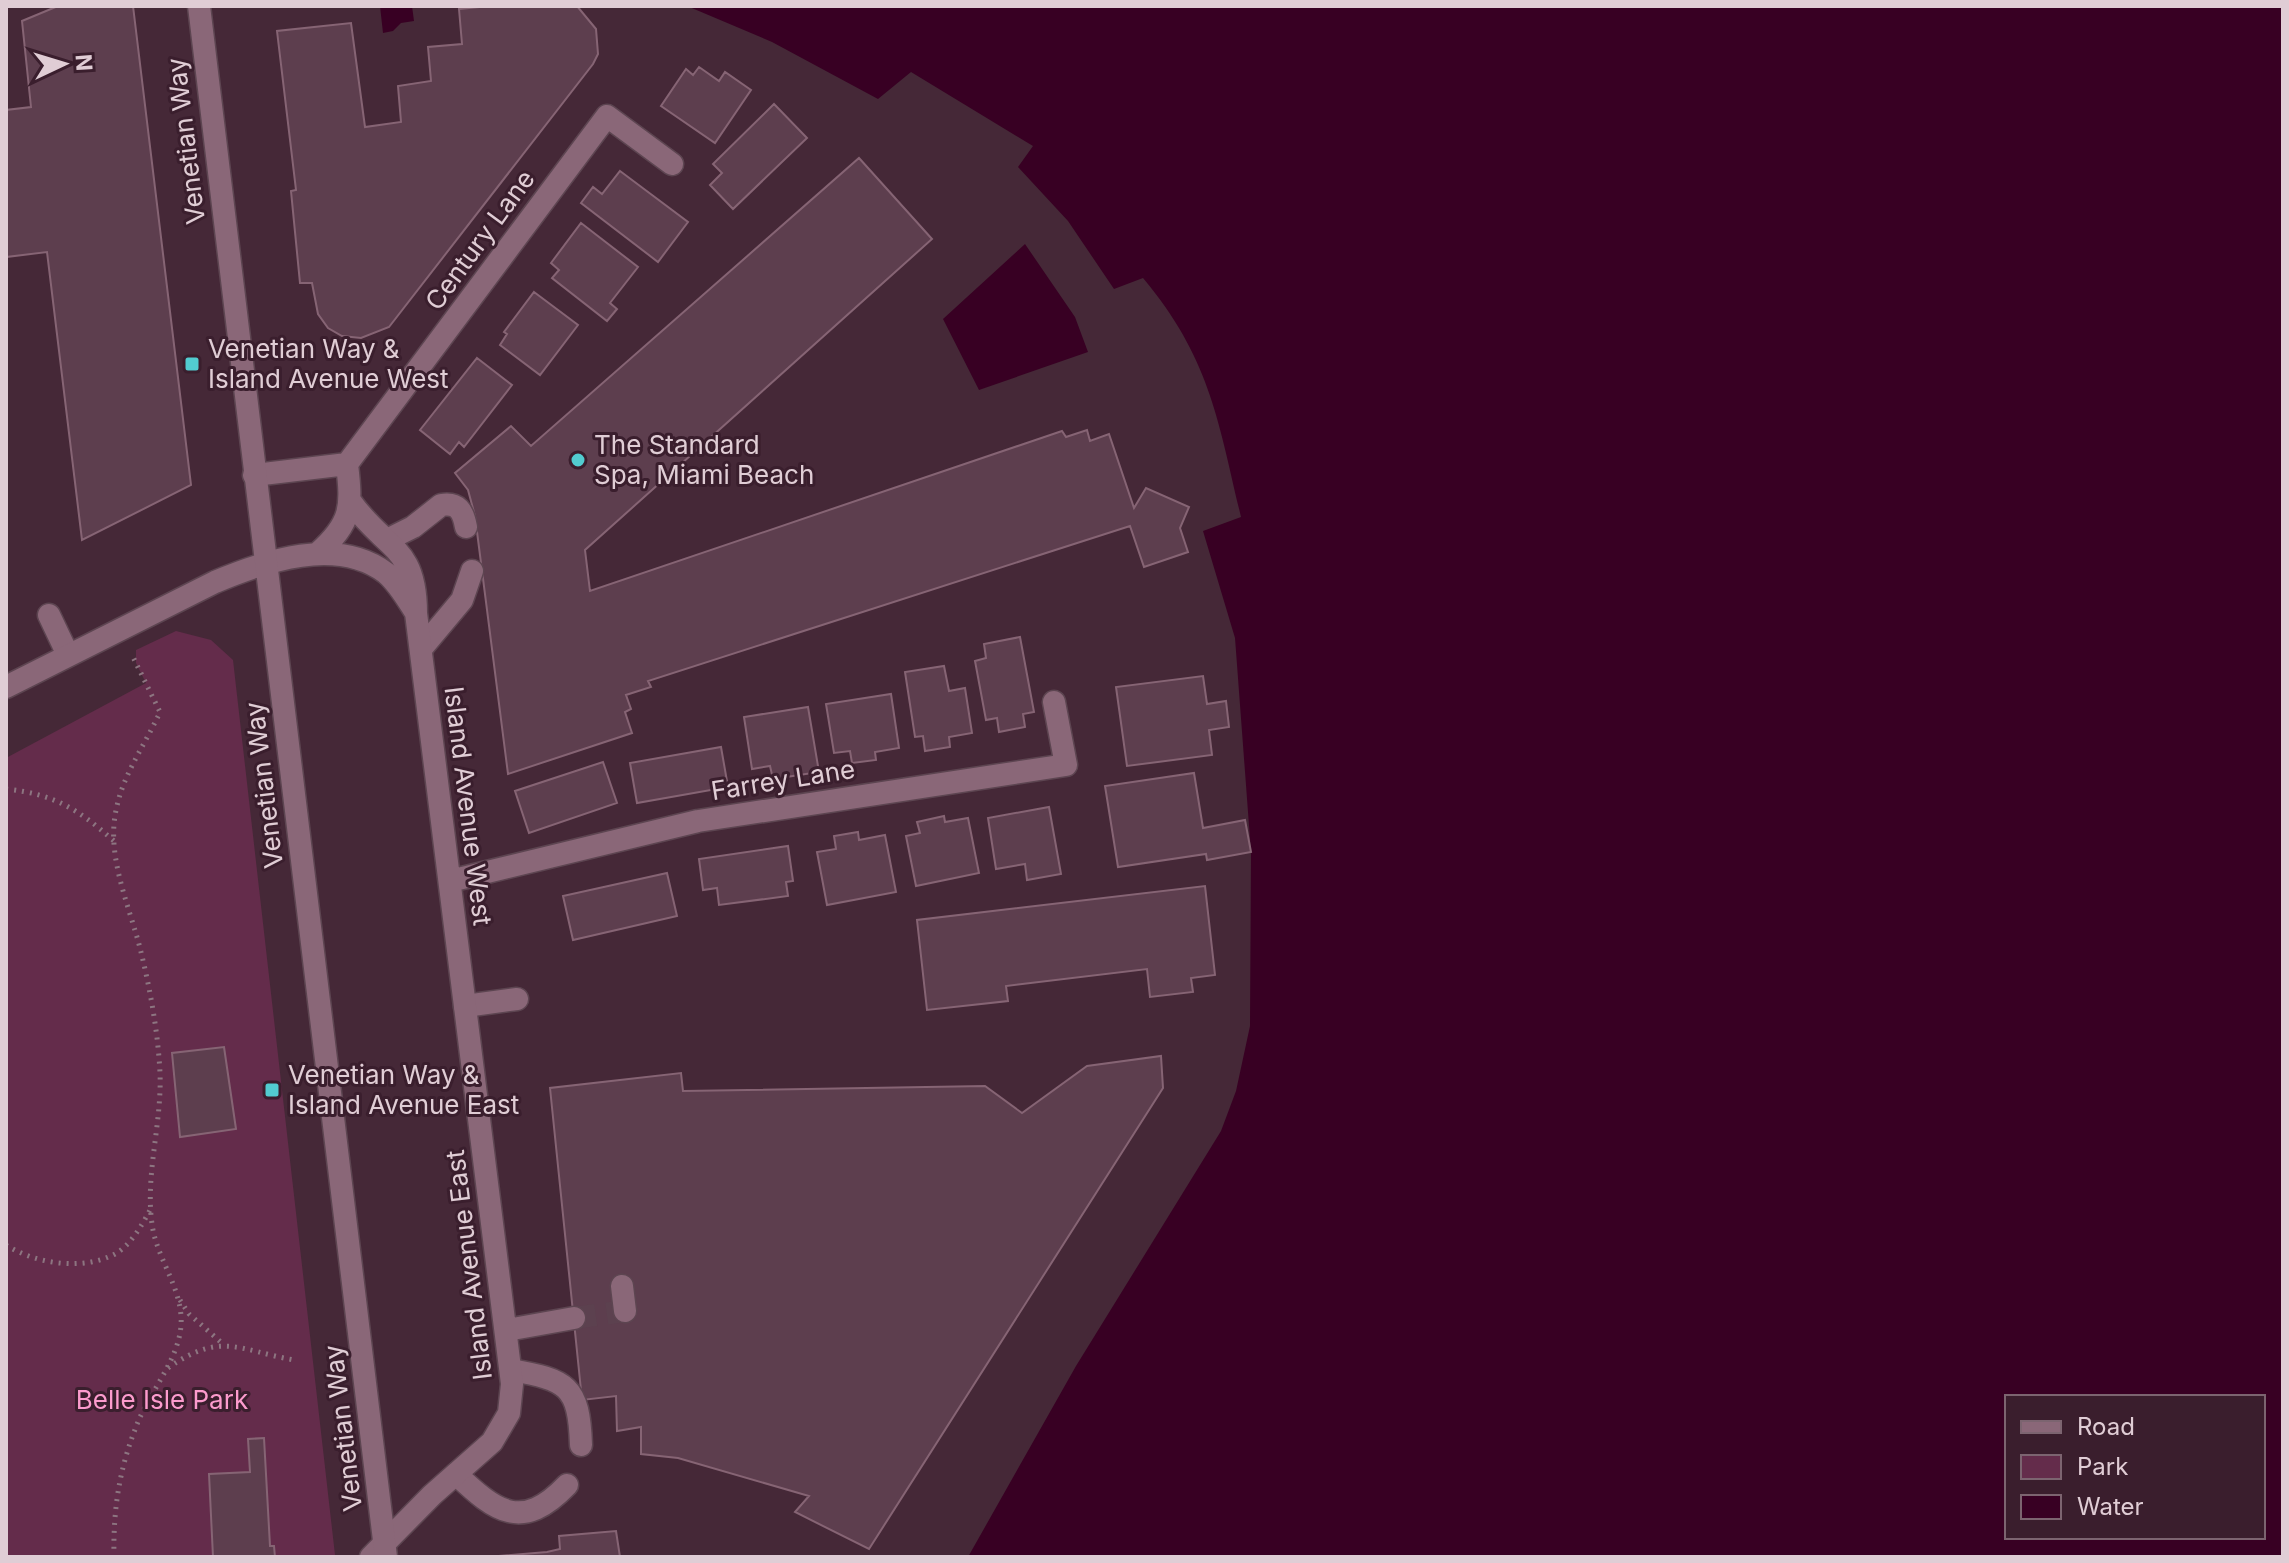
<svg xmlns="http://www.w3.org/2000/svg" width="2289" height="1563" font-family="Inter,sans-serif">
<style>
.green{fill:#642c4b}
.water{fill:#380023;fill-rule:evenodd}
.building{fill:#5d3e4e;stroke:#866474;stroke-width:2}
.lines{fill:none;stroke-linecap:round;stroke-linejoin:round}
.minor-tunnel{stroke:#5c414f;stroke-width:22;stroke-dasharray:22 11;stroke-linecap:butt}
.service-casing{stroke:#5d4551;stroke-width:25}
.minor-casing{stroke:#5d4551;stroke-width:25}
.secondary-casing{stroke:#5d4551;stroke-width:25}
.path{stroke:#8d7581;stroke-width:5;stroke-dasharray:2 6;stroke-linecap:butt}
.service{stroke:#8a6778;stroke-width:22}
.minor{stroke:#8a6778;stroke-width:22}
.secondary{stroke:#8a6778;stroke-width:22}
.poi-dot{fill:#52ccd0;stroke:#3a1e2d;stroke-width:3}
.labels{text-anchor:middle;stroke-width:6;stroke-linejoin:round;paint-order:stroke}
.street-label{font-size:26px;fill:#e0cdd5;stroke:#3a1e2d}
.poi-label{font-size:26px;fill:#e0cdd5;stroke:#3a1e2d;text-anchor:start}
.park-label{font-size:26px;fill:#fc9bcd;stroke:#3a1e2d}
</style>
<rect width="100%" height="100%" fill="#452837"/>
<path class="green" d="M176,631L211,640L233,660L335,1555L6,1557V758L146,683L136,663V650Z"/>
<path class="water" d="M380,6H412L414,21L401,23L393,31L383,33Z
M687,6H2283V1557H968L1076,1366L1221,1131L1236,1091L1250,1026L1251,852L1235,638L1203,531L1241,517C1218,420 1210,358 1143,278L1114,289L1068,221L1018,167L1033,146L911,72L878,99L772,42ZM2007,1397H2263V1537H2007Z
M1025,244L1075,317L1088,352L979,390L943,319Z"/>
<path class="building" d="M58,6H133L191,485L82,540L47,252L6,257V110L31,107L22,21Z
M490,6H577L596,29L598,54L593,64L389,327L361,338L342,336L328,328L318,314L312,283H300L291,191L296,190L277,31L351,23L365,127L401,122L398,86L431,81L428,47L462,44L459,9Z
M699,67L719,81L725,72L751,90L715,143L661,106L686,69L693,75Z
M774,104L807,138L733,209L710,185L722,173L713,164Z
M859,158L932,239L585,550L590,591L1062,431L1066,437L1087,430L1090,441L1109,434L1134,508L1146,488L1189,507L1180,528L1188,552L1144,567L1130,526L648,681L651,687L626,695L631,709L625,712L632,733L508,774L475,516L468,490L455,473L511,426L531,446Z
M620,171L688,222L658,262L581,203L593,187L602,194Z
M581,223L638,267L610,303L617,309L607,321L552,278L559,270L551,263Z
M534,292L578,325L540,375L500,345L507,334L504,332Z
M477,358L512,385L464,447L459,442L450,454L420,430Z
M1020,637L1034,712L1023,714L1025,727L999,732L997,718L986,720L975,661L986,658L984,644Z
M944,666L949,691L965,688L972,733L949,737L950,747L925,751L923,736L915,737L905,672Z
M1203,676L1207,704L1226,701L1229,727L1209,730L1212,755L1127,766L1116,687Z
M891,694L899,748L875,752L876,760L852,763L850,751L834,753L826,704Z
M808,707L819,772L773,779L770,766L752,769L744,717Z
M721,747L728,787L637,803L630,763Z
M603,762L617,803L529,833L515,791Z
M1194,773L1203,828L1245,820L1251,852L1207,860L1206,854L1118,867L1105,786Z
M1049,807L1061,874L1027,880L1025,864L996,869L988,818Z
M944,816L945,822L968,818L979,873L916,886L906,836L920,833L917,822Z
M858,832L859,840L885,835L896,892L827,905L817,852L836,849L834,836Z
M788,846L793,881L786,882L788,896L719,905L717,888L703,890L699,859Z
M667,873L677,916L573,940L563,896Z
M1205,886L1215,975L1191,978L1193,992L1150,997L1147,969L1006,986L1008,1001L927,1010L917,920Z
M224,1047L236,1129L180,1137L172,1053Z
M1161,1056L1163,1088L869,1549L795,1512L809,1496L678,1458L641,1454V1427L617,1431L616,1396L582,1400L550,1088L681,1073L683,1091L985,1086L1022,1113L1087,1066Z
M264,1438L270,1546H274L275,1557H213L209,1474L250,1472L248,1439Z
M616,1531L620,1557H487L547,1552L560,1549L559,1536Z"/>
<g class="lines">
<path class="minor-tunnel" d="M574,1318L625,1311"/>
<defs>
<path id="service" d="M387,540L413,527L441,505C458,502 463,511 466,527
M49,615L68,655
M421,649L462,600L472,571
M465,1006L517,999
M622,1286L625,1311
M511,1370C567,1380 579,1385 581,1445
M456,1474C496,1512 522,1532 567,1485"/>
<path id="minor" d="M254,475L347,464L607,116L672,164
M351,502C385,550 416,545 416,613L512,1384L509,1413L492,1442L432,1495L371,1557
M318,553C352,523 352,507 347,464
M6,687L215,582C265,561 337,536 386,573C399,584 407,599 416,613
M450,881L698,821L1066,765L1054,702
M507,1330L574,1318"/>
<path id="secondary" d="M199,6L386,1557"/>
</defs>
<use href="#service" class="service-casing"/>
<use href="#minor" class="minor-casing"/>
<use href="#secondary" class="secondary-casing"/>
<path class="path" d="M6,789C54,794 78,809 114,841
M6,1245C36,1264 82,1271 115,1254C131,1245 142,1225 150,1210
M180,1300L189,1314L223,1344
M168,1368C221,1331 238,1350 294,1360
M114,1557C113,1511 119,1470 136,1427C149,1391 184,1355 181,1316C179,1284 156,1256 152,1224C145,1174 162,1124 160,1073C158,1032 150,988 140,948C128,902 105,853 117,806C124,773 146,743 160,712L132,655"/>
<use href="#service" class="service"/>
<use href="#minor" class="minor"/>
<use href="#secondary" class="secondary"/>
</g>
<g class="poi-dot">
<rect x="184" y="356" width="16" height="16" rx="4"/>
<circle cx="578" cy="460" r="8"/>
<rect x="264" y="1082" width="16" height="16" rx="4"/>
</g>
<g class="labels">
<g class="street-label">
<text transform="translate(186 141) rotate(-97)" y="9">Venetian Way</text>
<text transform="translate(480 240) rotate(-54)" y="9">Century Lane</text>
<text transform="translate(783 780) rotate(-9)" y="9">Farrey Lane</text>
<text transform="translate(264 785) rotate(-97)" y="9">Venetian Way</text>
<text transform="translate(468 806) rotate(83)" y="9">Island Avenue West</text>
<text transform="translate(469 1265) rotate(-97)" y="9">Island Avenue East</text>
<text transform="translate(343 1428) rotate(-97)" y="9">Venetian Way</text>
</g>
<g class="poi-label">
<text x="208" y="358">Venetian Way &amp;<tspan x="208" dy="30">Island Avenue West</tspan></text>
<text x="594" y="454">The Standard<tspan x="594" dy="30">Spa, Miami Beach</tspan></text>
<text x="288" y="1084">Venetian Way &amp;<tspan x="288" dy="30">Island Avenue East</tspan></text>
</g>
<g class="park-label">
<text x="162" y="1409">Belle Isle Park</text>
</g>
</g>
<rect width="2289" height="1563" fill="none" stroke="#e0cdd5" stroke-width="16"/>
<rect x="2005" y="1395" width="260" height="144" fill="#3a1e2d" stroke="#7c6470" stroke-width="2"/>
<rect x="2021" y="1421" width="40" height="12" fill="#8a6778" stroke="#7c6470" stroke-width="2"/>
<text x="2077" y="1435" font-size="24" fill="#e0cdd5">Road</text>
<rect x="2021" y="1455" width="40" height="24" fill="#642c4b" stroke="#7c6470" stroke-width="2"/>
<text x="2077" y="1475" font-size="24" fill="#e0cdd5">Park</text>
<rect x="2021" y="1495" width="40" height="24" fill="#380023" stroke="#7c6470" stroke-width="2"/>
<text x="2077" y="1515" font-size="24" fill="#e0cdd5">Water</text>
<g transform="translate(64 64) rotate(86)" stroke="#3a1e2d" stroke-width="6" paint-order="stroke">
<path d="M0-6L14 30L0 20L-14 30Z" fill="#e0cdd5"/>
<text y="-12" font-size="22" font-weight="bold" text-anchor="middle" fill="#e0cdd5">N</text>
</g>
</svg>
